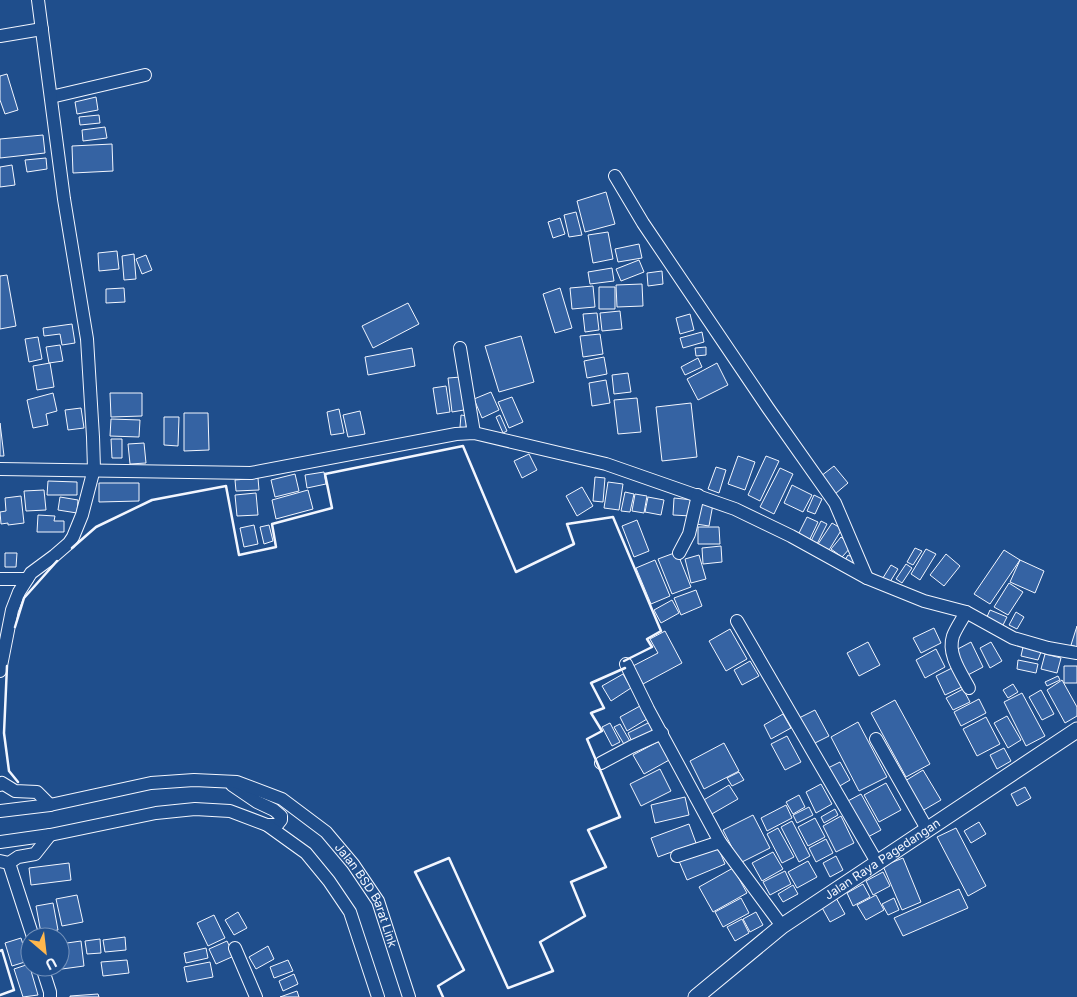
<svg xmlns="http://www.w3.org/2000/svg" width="1077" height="997" font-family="Inter,sans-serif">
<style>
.building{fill:#3563a3;stroke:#f2f6ff}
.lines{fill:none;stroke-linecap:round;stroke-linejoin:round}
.minor-casing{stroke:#f2f6ff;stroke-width:14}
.tertiary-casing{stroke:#f2f6ff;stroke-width:17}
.minor{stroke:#1f4e8c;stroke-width:12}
.tertiary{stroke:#1f4e8c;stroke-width:15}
.wall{stroke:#f2f6ff;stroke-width:2.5}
.labels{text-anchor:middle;stroke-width:4;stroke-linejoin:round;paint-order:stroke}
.street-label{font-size:12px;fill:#f2f6ff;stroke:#1f4e8c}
</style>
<rect width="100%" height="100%" fill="#1f4e8c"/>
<path class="building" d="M7,74L18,110L5,114L0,100V76Z
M96,97L98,110L77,114L75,102Z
M99,115L100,123L80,125L79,117Z
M105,127L107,138L83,141L82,130Z
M43,135L45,153L0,158V139Z
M112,144L113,171L73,173L72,146Z
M46,158L47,169L27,172L25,160Z
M12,165L15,185L0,187V167Z
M606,192L615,224L585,232L577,201Z
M576,212L582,235L569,237L564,215Z
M560,218L565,234L553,238L548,222Z
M608,232L613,259L593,263L588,235Z
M639,244L642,258L618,262L615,249Z
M117,251L119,269L99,271L98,253Z
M134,254L136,279L124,280L122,256Z
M146,255L152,270L142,274L136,259Z
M639,260L644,272L621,281L616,269Z
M612,268L614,281L590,284L588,272Z
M662,271L663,284L648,286L647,273Z
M7,275L16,326L0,329V276Z
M642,284L643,306L617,307L616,285Z
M593,286L595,307L572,309L570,288Z
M599,287H615V309H599Z
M124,288L125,302L106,303V289Z
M560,288L572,328L555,333L543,294Z
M408,303L419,324L373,348L362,326Z
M620,311L622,329L602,331L600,313Z
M597,313L599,330L585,332L583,314Z
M690,314L694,330L680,334L676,318Z
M72,324L75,343L62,345L60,334L44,336L43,328Z
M702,332L704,342L683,348L680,338Z
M600,334L603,354L583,357L580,336Z
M521,336L534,382L499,392L485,346Z
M38,337L42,359L29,362L25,339Z
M60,345L63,361L49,363L46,347Z
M706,347V355L696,356L695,348Z
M412,348L415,366L368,375L365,357Z
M604,357L607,374L587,378L584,361Z
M698,358L702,367L685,375L681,367Z
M50,363L54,387L37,390L33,366Z
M717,363L728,385L698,400L687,379Z
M628,373L631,392L614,394L612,375Z
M461,377L464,410L452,412L448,378Z
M606,380L610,403L592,406L589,383Z
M446,386L450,412L437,414L433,388Z
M491,392L499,410L482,418L474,399Z
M53,393L57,411L46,414L48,425L33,428L27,400Z
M110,393H142V416L111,417Z
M512,397L523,422L509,428L498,402Z
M637,398L641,432L618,434L614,400Z
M691,403L697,457L662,461L656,407Z
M81,408L84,428L68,430L65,410Z
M339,409L344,433L331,435L327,412Z
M360,411L365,434L348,437L343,415Z
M184,413H208L209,450L184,451Z
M461,415L467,416L466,428L460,427Z
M500,415L507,431L503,433L496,417Z
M164,417H179L178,446L164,445Z
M111,419L140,420L139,437L110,436Z
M0,423L4,456H0Z
M111,439H122V458H112Z
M144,443L146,463L130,464L128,444Z
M529,454L537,470L522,478L514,461Z
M738,456L755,462L745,490L728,484Z
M766,456L779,461L760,501L748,495Z
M834,466L848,483L835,494L821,476Z
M716,467L726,470L719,493L708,489Z
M780,468L793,474L774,514L760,507Z
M324,472L326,484L307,488L305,475Z
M295,474L299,491L275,497L271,480Z
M595,477L605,478L603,502L593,501Z
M258,478L259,490L236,491L235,480Z
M48,481L77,482V495H47Z
M608,482L623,484L619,510L604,508Z
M99,483H139V501L99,502Z
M792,485L812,495L803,512L784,503Z
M582,487L593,506L577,516L566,496Z
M44,490L46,510L26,511L24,491Z
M308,490L313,509L276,519L272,500Z
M625,492L634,494L630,512L621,511Z
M256,493L258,515L237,516L235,495Z
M635,494L647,496L644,513L632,511Z
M814,495L822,499L815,514L807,511Z
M21,496L24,523L8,525V523L1,524L0,512L6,511L5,498Z
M60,497L78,500L77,513L58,510Z
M648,497L664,500L661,515L645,512Z
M674,498L693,500L691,516L673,515Z
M700,502L713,504L709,526L696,524Z
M38,515L55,516L54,521H64V532H37Z
M807,517L818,522L809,541L798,535Z
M637,520L649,551L634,557L622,526Z
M821,521L827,524L817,544L811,541Z
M832,523L842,529L829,550L818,544Z
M254,525L258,544L244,547L240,528Z
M269,525L273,541L264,544L260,527Z
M698,527H719L720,544H698Z
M841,537L852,546L842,557L831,549Z
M721,546L722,562L703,564L702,548Z
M915,548L922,551L913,565L907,562Z
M926,549L936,554L920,580L911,574Z
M1004,550L1020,560L990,604L974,594Z
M677,552L691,587L672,594L658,559Z
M5,553H17L16,567H5Z
M946,554L960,566L944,586L930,575Z
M699,555L706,579L691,583L685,559Z
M848,555L860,561L856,568L844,562Z
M655,560L670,596L651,604L636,568Z
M1020,560L1044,571L1035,593L1010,582Z
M906,564L912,568L902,583L896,579Z
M891,565L898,569L888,585L881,581Z
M1009,583L1023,592L1008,615L994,607Z
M696,590L702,606L681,615L674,598Z
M672,600L679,613L661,623L654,610Z
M990,610L1007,617L1003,625L986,619Z
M1016,612L1024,617L1017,629L1009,625Z
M1077,626V647L1071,645Z
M934,628L941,643L921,653L913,638Z
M730,629L747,659L726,671L709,641Z
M665,631L682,663L643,684L633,666L658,653L650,639Z
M868,642L880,665L859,676L847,653Z
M971,642L983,667L966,676L954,651Z
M991,642L1002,661L990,668L980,648Z
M1023,647L1041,652L1038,660L1021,656Z
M936,649L945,667L925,678L916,660Z
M1045,654L1061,658L1057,673L1041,669Z
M1018,660L1038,664L1036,673L1017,669Z
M750,661L759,676L742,685L734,670Z
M956,666L966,685L945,695L936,676Z
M1064,666H1077V683H1064Z
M623,674L631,688L611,701L602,686Z
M1058,676L1060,680L1047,686L1045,682Z
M1062,680L1077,707V716L1065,723L1047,690Z
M1013,684L1018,692L1008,698L1003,690Z
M963,689L970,702L953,710L946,698Z
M1041,690L1054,714L1042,720L1029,697Z
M1022,693L1045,736L1026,746L1004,702Z
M979,699L986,713L961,726L954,712Z
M895,700L930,764L906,777L871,713Z
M640,706L647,719L627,731L620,717Z
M815,710L829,736L813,744L799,718Z
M783,714L791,728L771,739L764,725Z
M1007,716L1021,740L1008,748L994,723Z
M986,717L1000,744L977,756L963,729Z
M650,722L655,732L633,744L628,733Z
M858,722L887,777L859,791L831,737Z
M610,723L620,742L612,746L602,727Z
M620,724L631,743L625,746L614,727Z
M787,736L801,762L785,770L771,744Z
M661,740L671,759L644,774L633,755Z
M724,743L739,771L704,789L690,761Z
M1004,748L1011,761L997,769L990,755Z
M840,762L850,780L838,787L828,768Z
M660,769L671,791L641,806L630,784Z
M923,770L941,800L922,811L905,781Z
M739,772L744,780L732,786L727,778Z
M886,783L901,810L879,822L864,795Z
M821,784L832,804L816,813L806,792Z
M729,785L738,799L710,815L702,801Z
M1025,787L1031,798L1017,806L1011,794Z
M861,794L881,830L866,838L846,802Z
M799,795L805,807L793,814L786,802Z
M685,797L689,815L655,823L651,805Z
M786,805L792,818L767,831L761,818Z
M809,807L813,815L797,823L793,815Z
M835,809L838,815L824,823L821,817Z
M753,815L770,848L740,863L723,830Z
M841,816L854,843L836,852L823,826Z
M815,818L825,837L808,846L798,827Z
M792,821L810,856L799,862L781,827Z
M979,822L986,834L971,843L964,831Z
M689,824L696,843L658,857L651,838Z
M778,828L794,857L782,863L767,834Z
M956,828L986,886L968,896L937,837Z
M826,839L833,853L816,862L809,848Z
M717,845L725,864L687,880L679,861Z
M773,852L783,869L762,881L752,863Z
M836,856L843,870L830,877L823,863Z
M903,858L921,902L902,910L883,866Z
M808,861L817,877L797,888L788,872Z
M69,863L71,880L31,885L29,868Z
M733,868L747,893L713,912L699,887Z
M785,871L791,884L770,895L763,882Z
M883,872L890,886L873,895L866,881Z
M863,884L870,897L853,906L847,893Z
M793,885L798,894L783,902L778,894Z
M959,889L968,908L903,936L894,918Z
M77,895L83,922L62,926L56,899Z
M876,895L884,910L866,920L857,905Z
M835,896L845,914L830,922L820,904Z
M741,898L749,913L723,927L715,912Z
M894,898L899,910L888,915L882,904Z
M53,903L58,930L41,933L36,906Z
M238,912L247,928L234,935L225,920Z
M756,912L763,925L750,932L743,919Z
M214,915L225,938L208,946L197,923Z
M742,919L749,933L735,941L727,927Z
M125,937L126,950L105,952L103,940Z
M21,938L28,961L12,966L5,943Z
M100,939L101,953L87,954L85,941Z
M81,941L84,966L62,969L60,944Z
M227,941L234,956L216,964L209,949Z
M268,946L274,959L256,969L249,957Z
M206,948L208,958L186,963L184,953Z
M127,960L129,973L103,976L101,962Z
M288,960L293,971L274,978L270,967Z
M210,962L213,977L187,982L184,967Z
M29,964L38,995L23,997L14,969Z
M294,974L298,984L283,991L279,981Z
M297,991L299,997H280Z
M98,994L99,997H70V996Z"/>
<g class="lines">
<defs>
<g id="minor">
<path d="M0,36L42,29"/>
<path d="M51,97L145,75"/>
<path d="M615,176L643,223L768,408L835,503L867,578"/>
<path d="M460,348L474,433"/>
<path d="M0,469L251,473L456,434L474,433L606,464L735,509L791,536L867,578L924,601L966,612L1013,638L1048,648L1077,653"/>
<path d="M679,553L689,534L698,495"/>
<path d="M0,579H27"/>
<path d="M966,612C962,620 956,628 953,636C947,654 961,673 969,688"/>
<path d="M737,621L878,864"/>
<path d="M626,664L648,709L720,842L782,926"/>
<path d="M0,671L12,610L19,592L31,573L54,556L69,543L73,537L82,515L94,469L93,437L87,339L64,199L38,0"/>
<path d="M876,739L927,829"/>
<path d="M601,763L631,747L662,733"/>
<path d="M0,785L2,783L15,791L37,792L50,805"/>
<path d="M232,785L257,802L274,810L281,816V820L277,825H267"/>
<path id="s1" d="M0,811L50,805L151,783L194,780L237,782L282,799L326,832L353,864L378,901L409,997"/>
<path d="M0,842L50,835L156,813L195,809L230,811L267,825L306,853L329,881L350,912L378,997"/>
<path d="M677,856L720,842"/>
<path d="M0,861L9,863L18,857L35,854L50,835"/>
<path d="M9,863L33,937"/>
<path d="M235,948L256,997"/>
<path d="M42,967L50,992V997"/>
</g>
<g id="tertiary">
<path id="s2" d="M696,997L782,926L1077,730"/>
</g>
</defs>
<use href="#minor" class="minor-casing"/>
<use href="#tertiary" class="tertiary-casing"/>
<use href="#minor" class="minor"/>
<use href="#tertiary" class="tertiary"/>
<path class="wall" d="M72,548L96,527L152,500L226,486L239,555L276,547L272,524L332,508L325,474L463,446L516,572L574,544L567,524L613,517L661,631L647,639L652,647L624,661
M15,627L24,598L57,561
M7,666L4,733L9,771L18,782
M0,951L2,950L14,990L0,995
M443,997L438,986L464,970L415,872L449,858L508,988L553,971L540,942L585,916L571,882L606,867L588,830L620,817L587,739L602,731L591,713L604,708L591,683L625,668"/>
</g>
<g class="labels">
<g class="street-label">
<text dy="4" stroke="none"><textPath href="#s2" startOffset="232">Jalan Raya Pagedangan</textPath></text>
<text dy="4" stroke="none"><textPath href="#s1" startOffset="419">Jalan BSD Barat Link</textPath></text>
</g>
</g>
<g transform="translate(45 952) rotate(152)"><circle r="24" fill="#1f4e8c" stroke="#7391ba"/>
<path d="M0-4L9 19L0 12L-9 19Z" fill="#ffb74d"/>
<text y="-8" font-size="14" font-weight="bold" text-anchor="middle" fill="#f2f6ff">U</text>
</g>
</svg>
